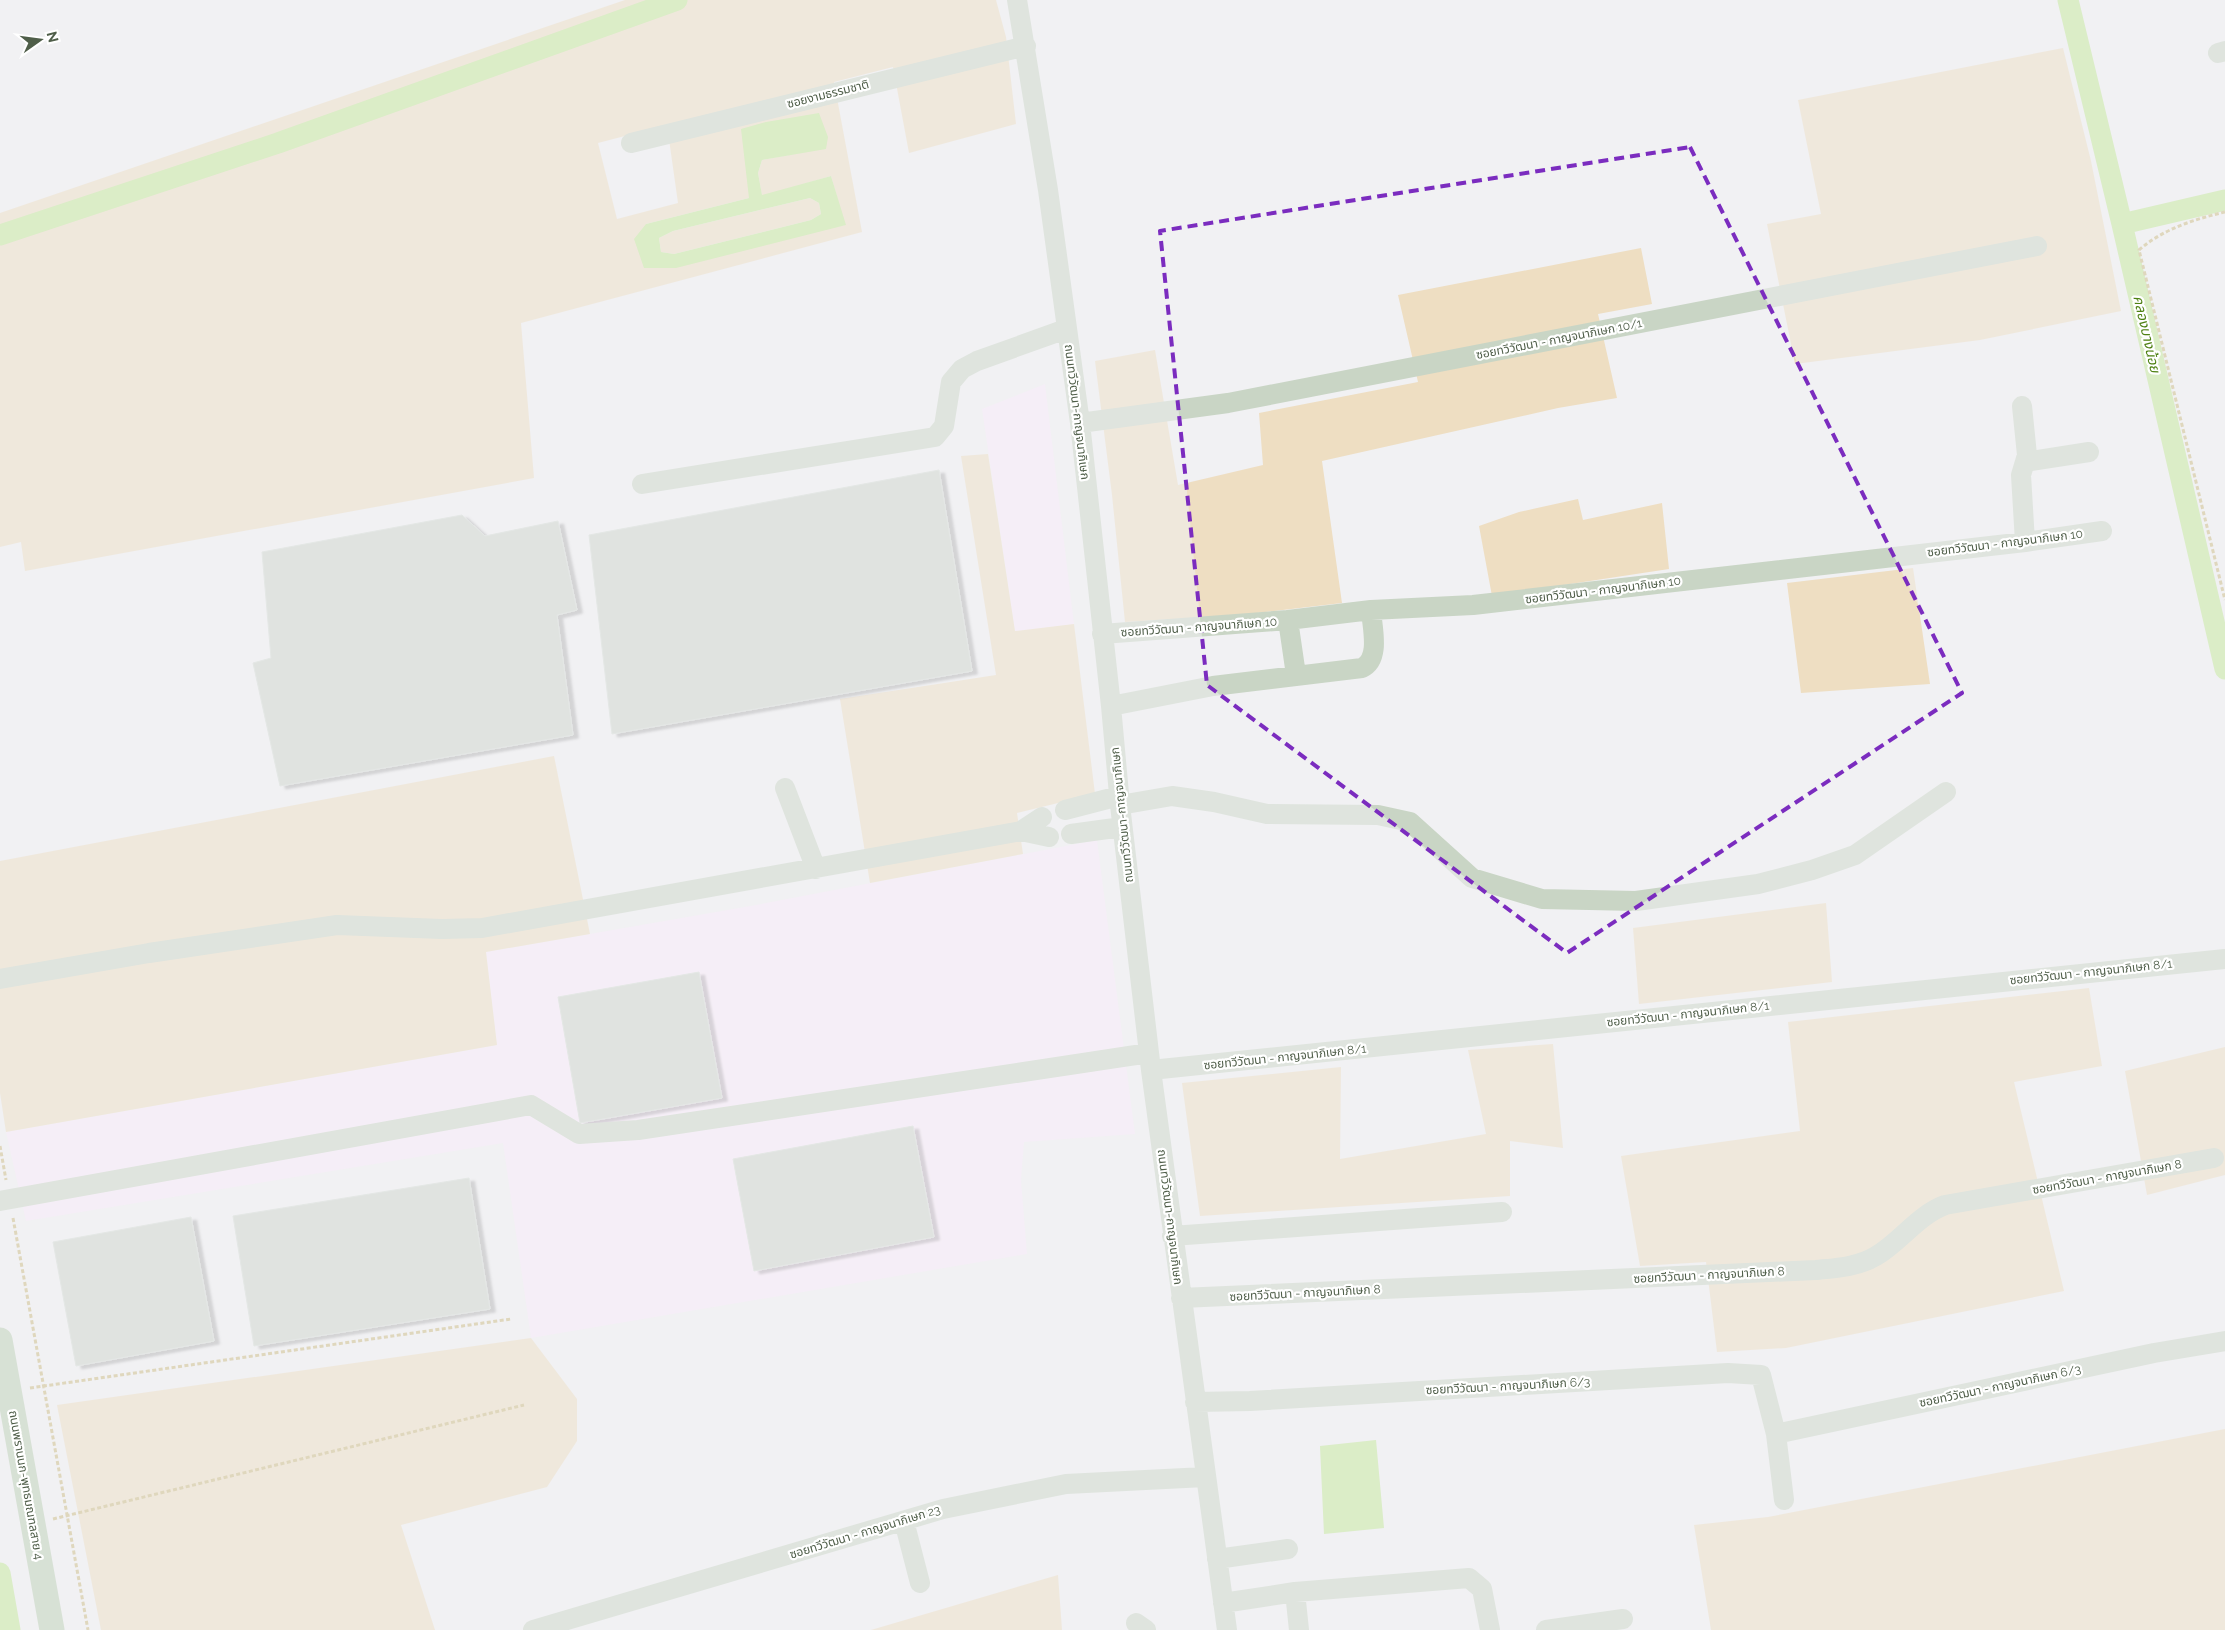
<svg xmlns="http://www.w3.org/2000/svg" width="2225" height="1630" font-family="Raleway,'Noto Sans Thai',sans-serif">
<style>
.commercial{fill:#fbecfc}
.green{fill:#eedec2;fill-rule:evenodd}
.water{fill:#c0e892;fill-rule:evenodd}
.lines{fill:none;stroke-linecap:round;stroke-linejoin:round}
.canal{stroke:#c0e892;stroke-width:21}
.building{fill:#ccd3cb;stroke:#d5dcd5;filter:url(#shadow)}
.path{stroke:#cab87c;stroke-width:3;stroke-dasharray:4 2.5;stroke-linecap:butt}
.minor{stroke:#c9d5c5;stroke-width:20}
.major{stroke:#b9ceb2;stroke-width:25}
.marked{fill:none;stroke:#7b2cbf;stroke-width:4;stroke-dasharray:10 6;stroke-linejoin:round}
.labels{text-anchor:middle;stroke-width:4.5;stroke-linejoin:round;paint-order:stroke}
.street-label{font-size:12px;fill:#4f5e49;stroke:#fff}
.water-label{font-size:14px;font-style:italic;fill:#4e8113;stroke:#fff}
</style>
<defs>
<filter id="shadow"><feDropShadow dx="5.5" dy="3" stdDeviation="1" flood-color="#0004"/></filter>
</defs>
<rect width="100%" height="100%" fill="#f1f1f3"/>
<path class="commercial" d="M1045,384L1074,624L1015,632L982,409Z
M1097,840L1135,1134L1024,1142L1021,1180L1027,1254L531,1338L503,1143L26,1221L6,1132L497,1045L486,952L756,905Z"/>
<path class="green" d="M625,0H996L1006,37L1016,124L909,153L893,67L834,82L862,232L521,323L534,478L25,571L21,542L0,547V213ZM766,122L826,148L762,160L758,173L762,196L831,176L845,225L644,267L646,224L749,198ZM667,125L678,203L617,219L598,143Z
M2063,48L2091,161L2121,311L1980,340L1795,364L1767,224L1821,214L1798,100Z
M810,198L819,203L821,214L811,220L674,254L661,252L659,238L673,231Z
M1641,248L1652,304L1598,314L1617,398L1558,408L1322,461L1342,603L1239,615L1125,622L1112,495L1095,361L1155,350L1178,485L1263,465L1259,413L1418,382L1398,295Z
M988,454L1015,631L1074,624L1095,794L1017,813L1023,854L870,883L840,699L996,675L961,456Z
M1578,499L1583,520L1662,503L1669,569L1492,596L1479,526L1519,512Z
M1913,568L1930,684L1801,693L1787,583Z
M554,756L590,934L486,952L497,1045L6,1132L0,1093V861Z
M1826,903L1832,982L1639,1004L1633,928Z
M2089,988L2102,1066L2014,1082L2064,1291L1786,1348L1717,1352L1706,1262L1640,1266L1621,1156L1800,1131L1788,1022Z
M1553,1044L1563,1148L1510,1141V1196L1200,1216L1182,1083L1341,1067L1340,1159L1486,1134L1468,1050Z
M2225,1047V1175L2147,1195L2125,1071Z
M531,1338L577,1399V1441L547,1487L401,1525L435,1630H101L57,1405Z
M2225,1429V1630H1711L1694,1525L1768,1517Z
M1058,1575L1062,1630H871Z"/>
<path class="water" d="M819,113L828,137L826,149L762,160L758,173L762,195L831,176L846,225L676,268H644L634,239L646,224L749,198L741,129L766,122ZM810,198L819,203L821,214L811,220L674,254L661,252L659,238L673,231Z
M1376,1440L1384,1528L1324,1534L1320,1446Z"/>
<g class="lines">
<path class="canal" d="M2068,0L2122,224L2225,669
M2122,224L2225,200
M0,235L278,143L677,0
M0,1573L10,1630"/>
</g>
<path class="building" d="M939,470L972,671L612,734L589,535Z
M462,515L485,536L558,521L577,610L557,615L573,735L280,786L253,663L271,658L262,552Z
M699,972L722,1098L580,1123L558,997Z
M913,1126L934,1237L754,1271L733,1159Z
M469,1178L490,1309L254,1346L233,1216Z
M191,1217L214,1341L76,1366L53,1242Z"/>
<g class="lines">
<path class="path" d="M2225,212C2195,219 2163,229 2139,250L2225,600
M0,1146L6,1180
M13,1218L88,1630
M30,1388L511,1319
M53,1519L524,1405"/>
<path class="minor" d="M1017,0L1048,190L1080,423L1111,706L1120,805L1151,1070L1227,1630
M2218,53L2225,51
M631,143L1026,46
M2022,406L2027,455L2021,475L2025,542
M1080,423L1228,403L2037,246
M2025,462L2089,452
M642,484L935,437L944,426L951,382L962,369L977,361L1066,329
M1288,620L1296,675
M1102,634L1288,620L1371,610L1473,605L2025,542L2102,531
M1111,706L1213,686L1362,668C1381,659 1372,627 1371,610
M785,788L816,869
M1120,805L1172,796L1214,802L1267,814L1378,815L1410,822L1472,878L1542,899L1636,901L1758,884L1812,870L1855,855L1946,792
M1065,810L1119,796
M1021,831L1042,817
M1071,834L1122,827
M0,979L149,953L337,925L442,929L482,928L1021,831L1049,837
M1151,1070L2225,959
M0,1201L531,1105L579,1134L638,1130L1149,1053
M1172,1236L1502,1212
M1181,1298L1816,1270C1835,1268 1858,1267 1876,1256C1900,1242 1918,1215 1945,1205L2214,1158
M1195,1402L1250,1401L1728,1373L1761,1375L1776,1434L1784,1500
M1776,1434L2154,1353L2225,1341
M904,1521L920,1583
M1217,1559L1288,1549
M1295,1592L1299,1630
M1223,1603L1295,1592L1469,1578L1482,1589L1490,1630
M1136,1623L1146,1630
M533,1630L943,1509L1066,1484L1205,1477
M1546,1630L1623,1619"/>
<path class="major" d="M0,1340L52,1630"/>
</g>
<path d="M0 0H2225V1630H0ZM1690,147L1962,693L1567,953L1207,685L1160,231Z" fill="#f1f1f3" fill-opacity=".55" fill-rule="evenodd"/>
<path class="marked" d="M1690,147L1962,693L1567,953L1207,685L1160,231Z"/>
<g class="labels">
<g class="street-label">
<text transform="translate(828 94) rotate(-14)" y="4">ซอยงามธรรมชาติ</text>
<text transform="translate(1559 339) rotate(-11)" y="4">ซอยทวีวัฒนา - กาญจนาภิเษก 10/1</text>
<text transform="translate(1077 412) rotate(83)" y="4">ถนนทวีวัฒนา-กาญจนาภิเษก</text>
<text transform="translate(2005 543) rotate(-7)" y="4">ซอยทวีวัฒนา - กาญจนาภิเษก 10</text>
<text transform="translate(1603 590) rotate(-7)" y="4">ซอยทวีวัฒนา - กาญจนาภิเษก 10</text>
<text transform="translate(1199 627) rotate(-4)" y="4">ซอยทวีวัฒนา - กาญจนาภิเษก 10</text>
<text transform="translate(1122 815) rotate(-96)" y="4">ถนนทวีวัฒนา-กาญจนาภิเษก</text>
<text transform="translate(2091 972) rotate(-6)" y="4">ซอยทวีวัฒนา - กาญจนาภิเษก 8/1</text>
<text transform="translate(1688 1014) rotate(-6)" y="4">ซอยทวีวัฒนา - กาญจนาภิเษก 8/1</text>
<text transform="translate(1285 1057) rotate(-6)" y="4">ซอยทวีวัฒนา - กาญจนาภิเษก 8/1</text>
<text transform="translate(2107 1177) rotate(-10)" y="4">ซอยทวีวัฒนา - กาญจนาภิเษก 8</text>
<text transform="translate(1170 1217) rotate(83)" y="4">ถนนทวีวัฒนา-กาญจนาภิเษก</text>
<text transform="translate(1709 1275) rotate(-3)" y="4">ซอยทวีวัฒนา - กาญจนาภิเษก 8</text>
<text transform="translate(1305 1293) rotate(-3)" y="4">ซอยทวีวัฒนา - กาญจนาภิเษก 8</text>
<text transform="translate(1508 1386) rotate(-3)" y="4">ซอยทวีวัฒนา - กาญจนาภิเษก 6/3</text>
<text transform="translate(2000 1386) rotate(-12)" y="4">ซอยทวีวัฒนา - กาญจนาภิเษก 6/3</text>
<text transform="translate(26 1485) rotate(80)" y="4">ถนนพรานนก-พุทธมณฑลสาย 4</text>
<text transform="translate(865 1532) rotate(-17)" y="4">ซอยทวีวัฒนา - กาญจนาภิเษก 23</text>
</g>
<g class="water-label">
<text transform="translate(2147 334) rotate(77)" y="5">คลองบางน้อย</text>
</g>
</g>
<g transform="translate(40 40) rotate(76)" stroke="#ffffff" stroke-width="4" paint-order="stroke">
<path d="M0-4L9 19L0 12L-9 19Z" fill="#4f5e49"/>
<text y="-8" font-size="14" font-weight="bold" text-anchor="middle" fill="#4f5e49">N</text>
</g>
</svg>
